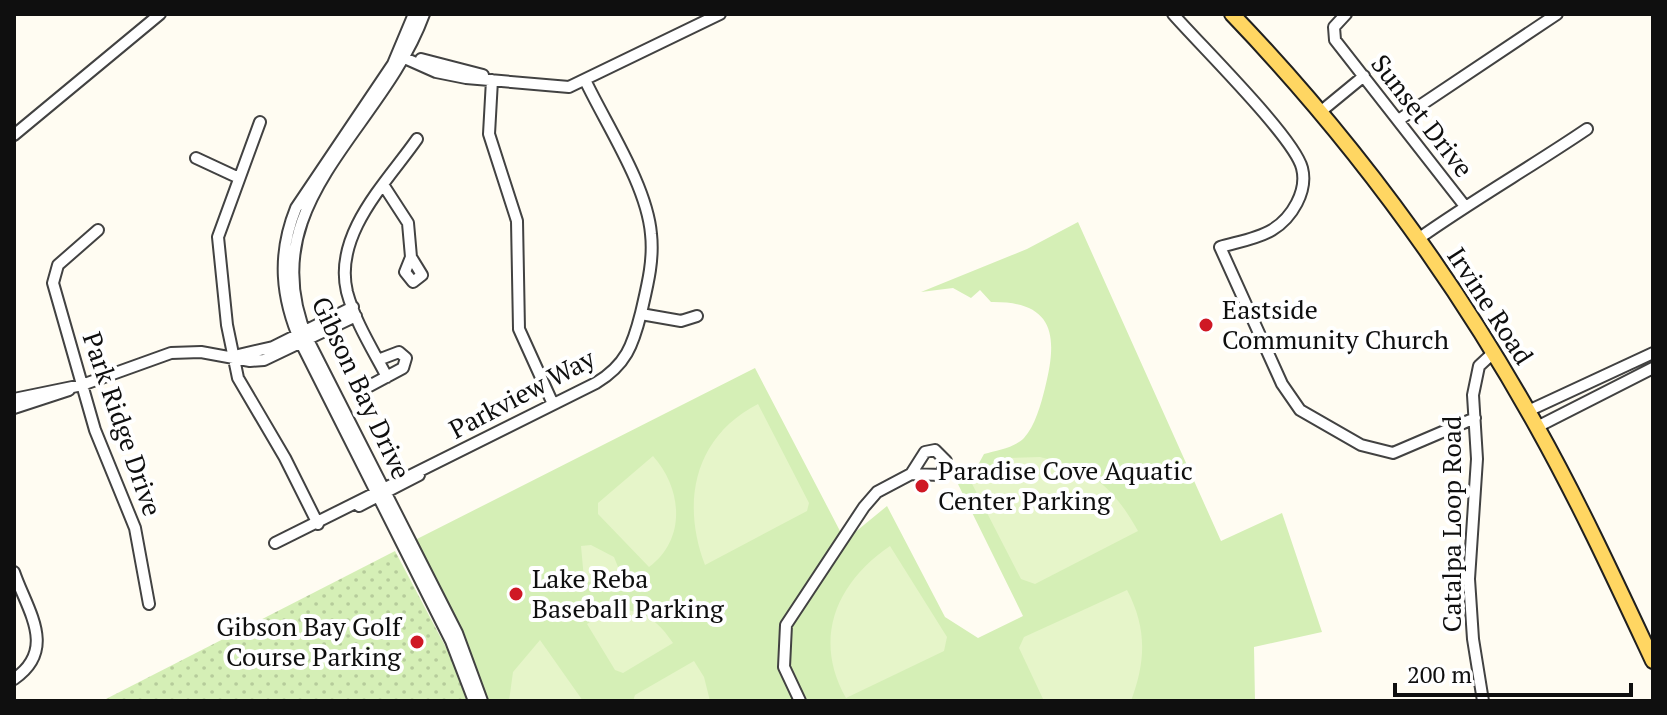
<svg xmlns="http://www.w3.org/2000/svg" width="1667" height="715" font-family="'PT Serif',serif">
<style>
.grass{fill:url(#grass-dots)}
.park{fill:#d5efb6}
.pitch{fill:#e6f5c9}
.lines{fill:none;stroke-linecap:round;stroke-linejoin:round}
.minor-casing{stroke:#424242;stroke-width:14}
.major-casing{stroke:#202020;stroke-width:18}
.minor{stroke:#fff;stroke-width:10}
.major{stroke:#ffd662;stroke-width:14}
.poi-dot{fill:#cf1824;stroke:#fff;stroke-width:3}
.labels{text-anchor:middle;stroke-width:8;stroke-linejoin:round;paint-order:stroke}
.street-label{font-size:26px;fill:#0f0f0f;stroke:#fff}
.poi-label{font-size:26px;fill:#0f0f0f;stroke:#fff;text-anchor:start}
</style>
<defs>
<pattern id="grass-dots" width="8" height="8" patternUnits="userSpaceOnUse" patternTransform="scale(2)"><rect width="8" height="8" fill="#d5efb6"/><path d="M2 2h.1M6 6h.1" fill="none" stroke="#b6cc9b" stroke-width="1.8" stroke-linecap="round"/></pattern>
</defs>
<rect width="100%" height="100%" fill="#fffcf2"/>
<path class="grass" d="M395,551L451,657L467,701H102Z"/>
<path class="park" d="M1078,222L1221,541L1282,513L1322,632L1254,647L1255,701H486L470,653L415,540L755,368L840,531L848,538L887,506L945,617L978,638L1023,616L955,478L958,471L978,465L984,454C997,450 1014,448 1024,438C1035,426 1041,404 1045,388C1058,336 1055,301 991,302L980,290L971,298L953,288L921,292L1027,249Z"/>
<path class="pitch" d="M758,404L809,503L807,511L705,565C681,502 694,437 758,404Z
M653,456C682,488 687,539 649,567L598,514V503Z
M1040,457C1091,469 1112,485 1138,531L1035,584L1021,579L968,476L1007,458Z
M591,545L614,557L622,577L589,582L584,579L581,546Z
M890,546L947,637L944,651L846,698C812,638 837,582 890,546Z
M1127,590C1147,628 1146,661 1131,701H1044L1019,648L1024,637Z
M621,609C646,612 659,622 673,643L623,673L615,670L587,624L605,612Z
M540,640L583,701H509L513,672Z
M694,661L704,677L710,701H633L635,695Z"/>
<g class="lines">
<defs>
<path id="minor" d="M414,14L393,64L296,208C277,255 281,298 301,343L451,641L474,701
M424,14C381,132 249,203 308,340L457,633L482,701
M1173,14C1199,44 1294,137 1302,168C1308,191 1292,218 1272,230C1257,239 1237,242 1220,247L1282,384L1300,410L1361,445L1393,453L1475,418
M1346,14L1334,27L1335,40L1464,205
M400,56L436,72L466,78L569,87L720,14
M421,59L483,75
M492,80L489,134L517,221L519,329L553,404
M1319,113L1364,76
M1400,119L1557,14
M260,122L218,237L227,325L238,378L285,458L318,524
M14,135L160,14
M196,158L239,178
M384,186L408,223L411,257
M98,230L58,265L53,283L95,430L135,528L149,604
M1418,239C1473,200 1531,167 1587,129
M411,257L422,275L413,282L405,272Z
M641,314L681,321L697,316
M234,356L273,347L353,307
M387,377C373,350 355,322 347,292C333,234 387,182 417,139
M360,391L403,368L406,358L399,352L378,360
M14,399L82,385L171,353L201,352L250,361L264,360L356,316
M14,408L69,390
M1528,411L1653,353
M1537,427L1653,368
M935,450L946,461L941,475L911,474L925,452Z
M359,506L419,475
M275,543L596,383C626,365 633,345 641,313C647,287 654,261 651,234C647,186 607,126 586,82
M14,572C27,610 58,649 14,679
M800,701L784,667L786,625L864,507L877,492L911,474
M1483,701L1473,639L1469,579L1477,459L1473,395L1479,366L1493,353"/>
<path id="major" d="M1232,14C1350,137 1454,278 1537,427C1580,504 1616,582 1653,661"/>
</defs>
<use href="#minor" class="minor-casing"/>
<use href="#major" class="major-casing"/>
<use href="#minor" class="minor"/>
<use href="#major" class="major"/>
</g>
<g class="poi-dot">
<circle cx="1206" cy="325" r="8"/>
<circle cx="922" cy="486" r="8"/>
<circle cx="516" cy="594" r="8"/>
<circle cx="417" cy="642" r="8"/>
</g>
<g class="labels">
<g class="street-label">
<text transform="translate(1422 116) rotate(52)" y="9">Sunset Drive</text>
<text transform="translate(1490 306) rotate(57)" y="9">Irvine Road</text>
<text transform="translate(361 388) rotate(65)" y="9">Gibson Bay Drive</text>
<text transform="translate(522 394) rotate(-28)" y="9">Parkview Way</text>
<text transform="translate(122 424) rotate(71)" y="9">Park Ridge Drive</text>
<text transform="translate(1452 524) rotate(-90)" y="9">Catalpa Loop Road</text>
</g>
<g class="poi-label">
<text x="1222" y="319">Eastside<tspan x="1222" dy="30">Community Church</tspan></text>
<text x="938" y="480">Paradise Cove Aquatic<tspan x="938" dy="30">Center Parking</tspan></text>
<text x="532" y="588">Lake Reba<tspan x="532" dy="30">Baseball Parking</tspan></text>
<text x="401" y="636" text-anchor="end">Gibson Bay Golf<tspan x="401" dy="30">Course Parking</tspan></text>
</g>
</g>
<rect width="1667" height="715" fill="none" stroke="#0f0f0f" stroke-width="32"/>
<path d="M1395 683v12h236v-12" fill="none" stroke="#0f0f0f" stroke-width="4"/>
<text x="1407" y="683" font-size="24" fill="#0f0f0f" stroke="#ffffff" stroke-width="6" paint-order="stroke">200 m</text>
</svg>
